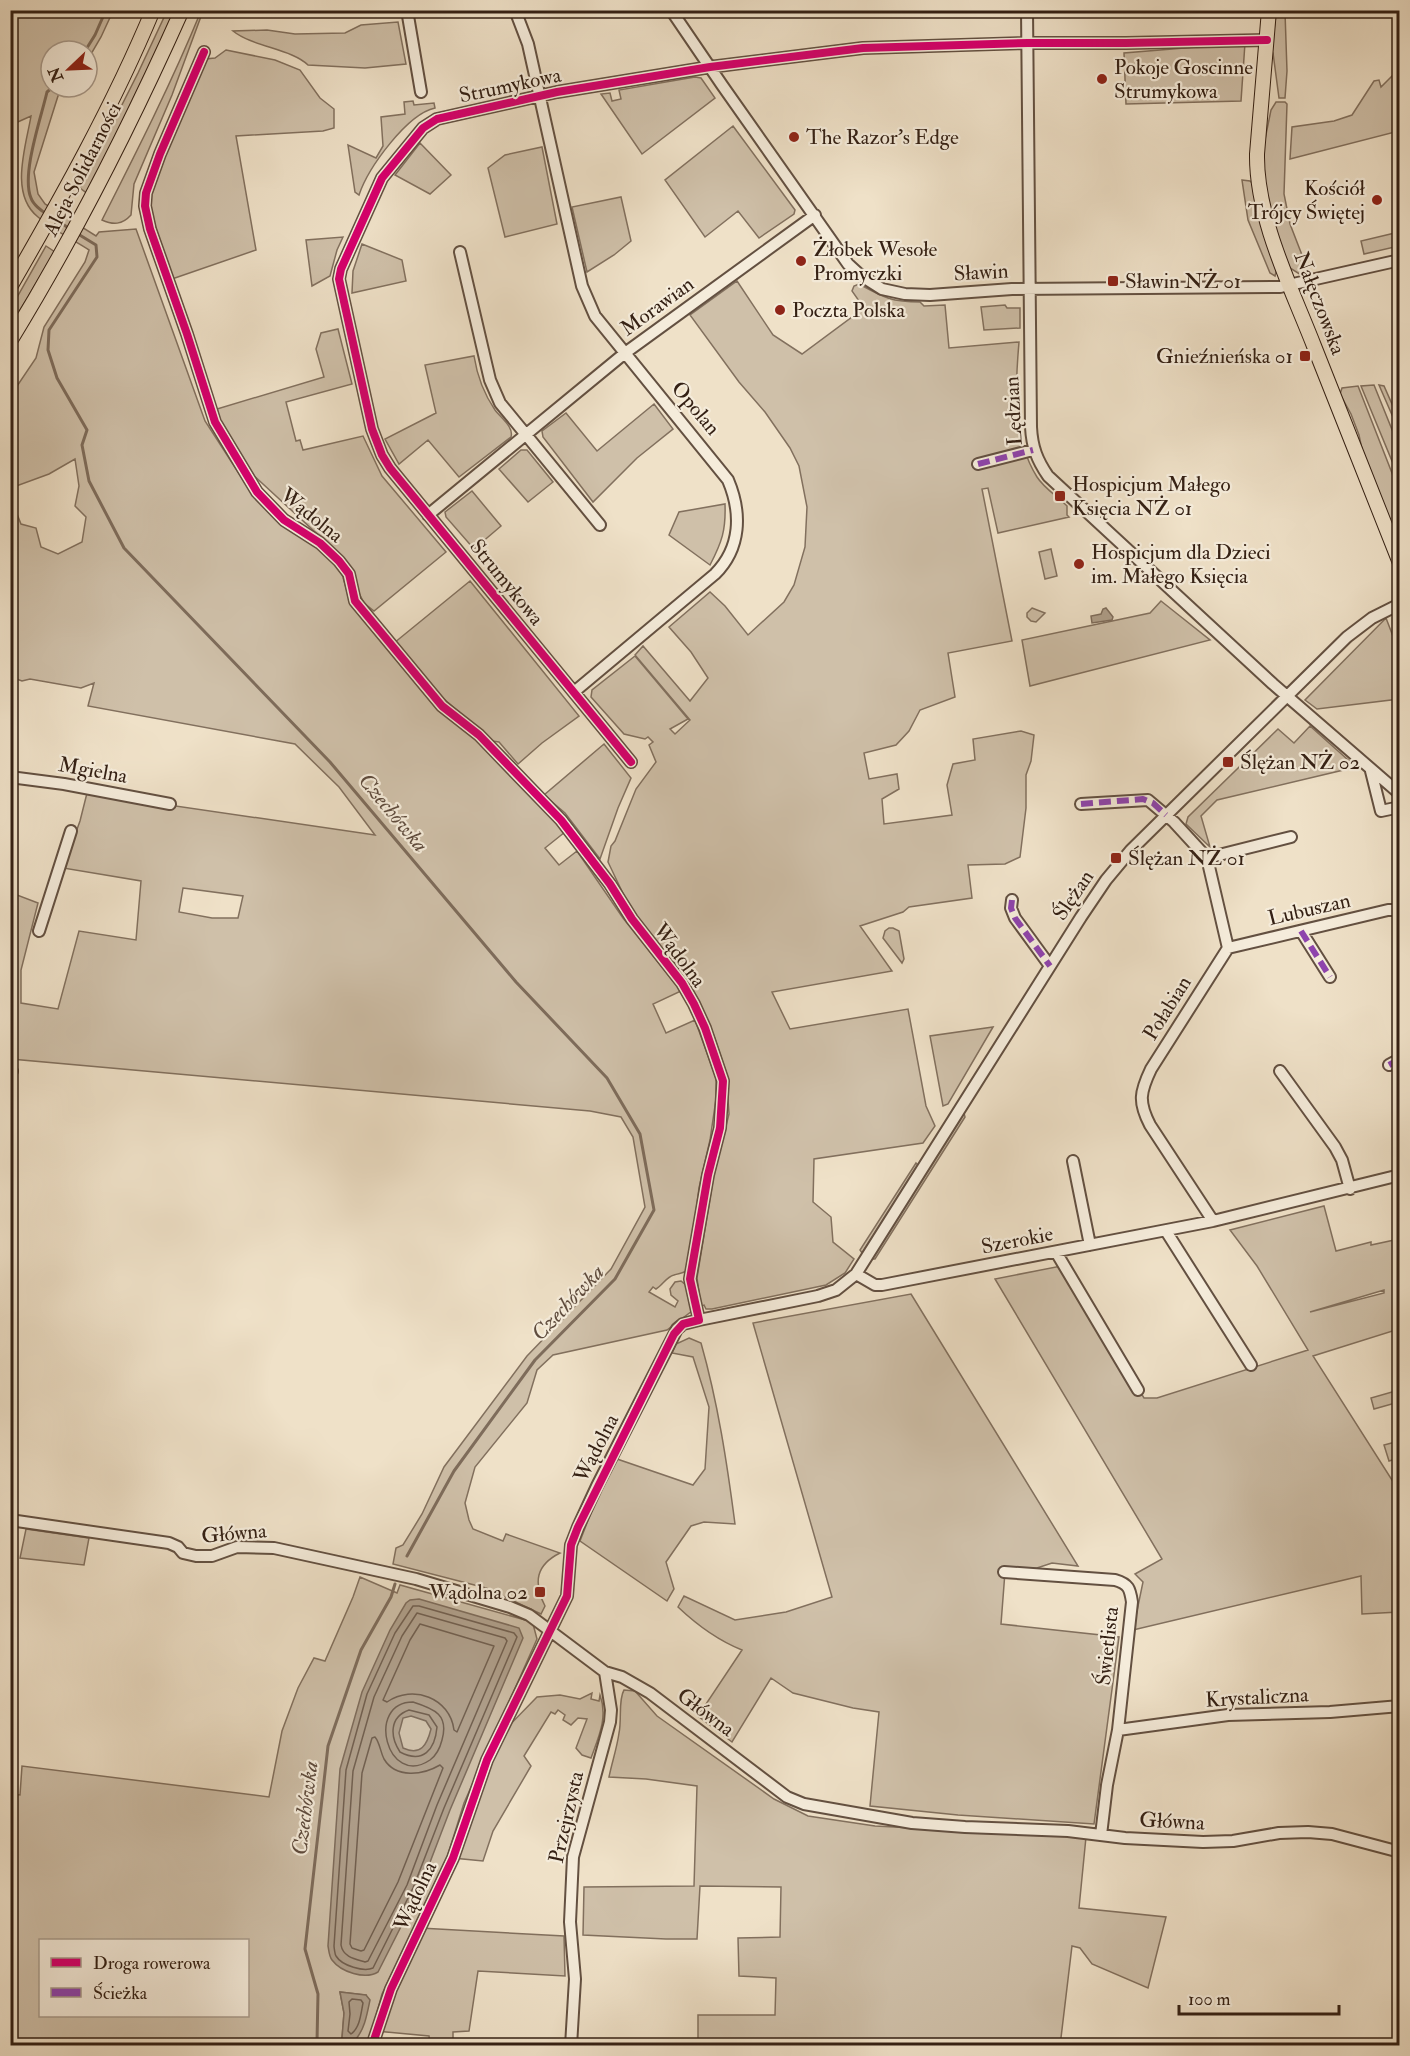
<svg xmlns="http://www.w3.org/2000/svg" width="1410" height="2056" font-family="'IM FELL Double Pica',serif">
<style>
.green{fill:#cfc0a9;stroke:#82705e;stroke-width:1.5;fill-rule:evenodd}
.water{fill:#af9f8b;stroke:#7e6c5b;stroke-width:1.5;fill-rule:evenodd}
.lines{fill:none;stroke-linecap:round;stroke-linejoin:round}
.shore{stroke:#726050;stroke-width:1.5}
.stream{stroke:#7e6c5b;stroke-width:3}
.minor-casing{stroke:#635041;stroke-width:14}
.major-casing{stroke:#342014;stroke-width:16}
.minor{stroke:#f5ecdb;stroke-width:10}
.major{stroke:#efe1c8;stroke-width:14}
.quiet{stroke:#8e44ad;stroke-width:6;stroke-dasharray:12 6;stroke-linecap:butt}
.cycleway-casing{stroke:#f5ecdb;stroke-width:11}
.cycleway{stroke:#d6006c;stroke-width:8}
.poi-dot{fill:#8f2418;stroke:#f5ecdb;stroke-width:2}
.labels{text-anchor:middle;stroke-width:4.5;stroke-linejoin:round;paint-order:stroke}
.poi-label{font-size:21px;fill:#342014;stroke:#f5ecdb;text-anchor:start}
.street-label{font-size:21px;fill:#342014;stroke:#f5ecdb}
.water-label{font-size:22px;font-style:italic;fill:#5f4c3e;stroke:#f5ecdb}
</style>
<rect width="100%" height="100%" fill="#efe1c8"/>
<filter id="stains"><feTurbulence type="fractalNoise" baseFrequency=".00333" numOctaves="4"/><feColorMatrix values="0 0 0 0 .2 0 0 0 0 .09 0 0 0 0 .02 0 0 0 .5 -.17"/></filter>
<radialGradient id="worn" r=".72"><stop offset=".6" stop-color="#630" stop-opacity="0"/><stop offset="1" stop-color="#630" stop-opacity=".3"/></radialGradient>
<path class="green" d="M10,11H113L101,37L87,61V51H51V87H66L58,96L34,172L38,194L45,204L96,236L99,232L136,229L205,421L247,486L340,567L351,605L438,710L483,745L565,832L545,848L559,865L577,851L623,918L681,991L653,1004L666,1033L695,1020L716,1078V1099L710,1140L699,1188L689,1269C683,1274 680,1273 674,1275C666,1277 663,1285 656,1289L653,1287L649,1292L675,1307L678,1301L671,1295L670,1289L675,1282L681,1281L687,1286L692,1311L667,1330L553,1355L537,1370L527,1403L475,1467L465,1503L469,1520L473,1529L503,1541L506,1534L560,1553C536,1565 533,1582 545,1606L541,1614L486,1588L393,1564L396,1548L403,1545L422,1514L444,1467L527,1356L611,1269L645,1207L633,1137L621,1117L590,1111L11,1059L12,893L38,903L21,970V1003L58,1009L79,931L136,940L141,881L63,868L80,821L87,793L375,835L339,787L295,744L88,706L94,683L81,688L30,679L22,681L11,677V499L21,524L36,528L41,547L58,554L82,542L86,517L75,506L79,486L75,459L49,474L11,488V395L36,358L44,327L85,262L89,250C72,239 53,230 38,217C9,194 26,146 31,116L11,125ZM183,888L243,896L238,918H212L179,912Z
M167,11H176L88,194L80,188L138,73Z
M201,11H203L172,95L134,184L131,215C122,225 113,225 102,220C137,151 172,82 201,11Z
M1282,11L1285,12L1287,71L1285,98H1279L1273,53L1271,52L1276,15Z
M398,22L406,64L365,68L308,65C292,49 253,47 233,31L267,30L295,34L345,33L361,25Z
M1245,43L1241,101L1126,104L1124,53Z
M226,50L275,60L300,70L320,98L334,109V128L323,131L236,136L256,250L172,279L150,210L151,189L205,59L215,58Z
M1399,69V131L1290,159L1292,127L1334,121L1352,115L1374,81L1379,80L1381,87Z
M695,77L701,78L715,98L642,154L601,94L610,93L612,101L621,99L619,90Z
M413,101L414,105L434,103L435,108C407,114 368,168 359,195L355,192L348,145L376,158L383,146L381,117L405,114L404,102Z
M1276,102H1285L1287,104L1284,194L1290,224L1309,273L1301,275L1290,268L1281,246L1265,193L1263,149L1271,110Z
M733,126L795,210L794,214L759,238L738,211L705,237L665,180Z
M420,143L451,175L430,194L395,175Z
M542,147L557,224L505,237L488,168L505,155Z
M1242,180L1250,181L1252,183L1258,212L1277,268L1275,276L1270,273L1248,220Z
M621,197L631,241L614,255L587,272L572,207Z
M1399,232V246L1364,254L1361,241Z
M343,237L337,250L330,276L312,286L306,240Z
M362,244L402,260L406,281L352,293L353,271Z
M46,246L55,252L11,325V308Z
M737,281L773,335L802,354L864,308L852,291L854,286L859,284C883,297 891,302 920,302L924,306L945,305L949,348L1019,342C1015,388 1012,437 1037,477C1044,488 1058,497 1067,506V515L1069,517L998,533L988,488L982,489L1012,641L948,653L955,697L920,710L909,731L896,745L864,753L869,779L897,774L899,789L882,799L884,824L952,815L947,785L953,764L975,760L973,739L1021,731L1034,735L1031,761L1026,775V808L1020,857L1005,864L968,865L972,898L909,907L903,912L860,926L892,971L772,992L790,1029L908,1009L926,1106L935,1126L923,1143L814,1159L813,1202L831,1217L833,1242L854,1259L845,1273L826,1285L712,1309H706L704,1305L701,1307L697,1278L714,1174L729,1114L726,1072L714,1036L696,996L673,961L643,929L629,906L608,862L611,846L615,841L636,789L656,762L649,745L653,742L648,737L645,739L624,734L591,697L592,690L635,656L688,719L670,729L675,734L690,720L635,655L643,646L690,701L708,678L691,652L669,627L710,592L725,606L748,635L784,602L794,585L805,547L807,507L799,466L790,448L765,412L739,382L690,315Z
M1005,305L1007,308H1020V328L984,330L981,307Z
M338,329L352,384L286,402L296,441L300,440L303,450L363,436L382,476L446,552L374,611L364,603L340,555L251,473L220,421L217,409L324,377L316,349L321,333Z
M474,356C477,375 484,394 495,410C501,418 514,427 511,437L459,477L428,440L399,464L385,439L436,413L425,365Z
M1374,385L1393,432L1399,438V453L1392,461L1361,386Z
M1379,385L1384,386L1399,420V431Z
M1358,386L1399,491V549L1363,454L1359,435L1351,414L1340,394L1342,388Z
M654,404L673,429L637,458L593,502L543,437L542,431L566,413L597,451Z
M521,450H527L553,482L528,502L499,469Z
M472,491L501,526L474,549L446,517L445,512Z
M725,504C726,530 722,542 710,565L669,535L679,512Z
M1051,549L1057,576L1045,579L1039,552Z
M470,581L579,716L542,743L518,764L499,742L492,741L436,692L394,643Z
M1161,601L1210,640L1030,686L1022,640L1150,613Z
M1032,608L1045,613L1036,622L1031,621L1027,617V613Z
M1386,618L1399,652V699L1317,709L1305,700Z
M1310,726L1356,767L1217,800L1201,816L1210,847L1186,824L1188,817L1278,729L1294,743Z
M604,744L631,778L618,808L600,859L565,813L544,795Z
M889,928H893L899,931L904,959L902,963L883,938L885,931Z
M993,1027L948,1104L943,1106L930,1036Z
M964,1113L965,1117L875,1259H871Z
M916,1163L918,1165L862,1253L860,1250Z
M1324,1206L1336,1251L1371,1242V1245L1399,1239V1329L1313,1356L1399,1491V1612L1362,1614L1361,1576L1133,1630L1143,1582L1135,1574L1162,1559L995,1279L1061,1266L1144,1398H1157L1308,1350L1257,1266L1230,1230ZM1384,1290V1293L1310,1312Z
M911,1294L1078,1566L1052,1563L1037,1568L1005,1572L1001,1624L1119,1637L1094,1824L958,1815L870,1806L879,1712L853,1708L793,1693L771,1678L732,1742L698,1716L742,1650C717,1640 697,1625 678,1607L684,1596L735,1620L786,1612L832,1597L753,1323Z
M689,1338L701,1343C718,1403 727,1463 735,1524L704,1522L691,1526L666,1562L674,1589L667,1601L580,1541L594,1505L617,1459L693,1485L705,1469L709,1407L693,1357L672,1353L676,1344Z
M1399,1390V1402L1374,1409L1371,1398Z
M1399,1441V1458L1389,1461L1384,1445Z
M26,1529L89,1538L84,1565L20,1558Z
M360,1577L397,1593L400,1585L529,1621L533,1624L537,1639L464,1803L445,1864L382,1994L368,2045L11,2046L10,1794L20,1795L22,1766L269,1797L282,1731L298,1688L314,1658L325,1661L353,1597ZM40,1940H248V2016H40ZM340,1992L366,1995L342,2038L344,2013Z
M624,1690L635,1691L657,1716L774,1799L808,1816L875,1826L1086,1837L1079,1908L1166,1917L1148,1988L1092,1964L1080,1948L1072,1946L1060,2046L698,2045V2015H775L776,1978L739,1976L738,1938L780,1937L781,1887L700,1886L697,1939H666L583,1935L584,1887L694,1886L697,1786L646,1779L609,1777C612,1762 617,1748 619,1733C622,1719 618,1700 624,1690Z
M592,1693L591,1699L599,1701L600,1695C608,1717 599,1736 591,1758L582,1755L576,1748L587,1719L578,1718L571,1725L563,1720L565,1715L558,1710L555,1714L551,1712L524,1756L531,1766L493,1831L483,1861L453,1858L498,1737L537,1697L560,1695L580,1699Z
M420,1928L564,1936L565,1976L478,1971L469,2031L453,2032V2045H430L429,2036L376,2031Z"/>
<path class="water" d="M1106,608L1113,617L1112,620L1092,623L1091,616L1101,614L1103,609Z
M419,1599L519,1628L523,1638L450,1810L419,1891L378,1972C365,1980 341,1972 332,1960C329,1956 329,1951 328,1946L340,1769L362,1692L390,1630L406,1603L410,1600ZM411,1716L426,1721L431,1729C427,1745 421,1756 403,1748L399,1733L403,1718Z
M340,1992L366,1995L370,2000C367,2014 365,2028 356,2039L344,2040L342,2038L344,2013Z"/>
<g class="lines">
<path class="shore" d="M413,1606H419L514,1633L517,1637L444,1808L413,1888L373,1968C364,1972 342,1966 336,1956C335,1955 334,1947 334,1946L346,1770L367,1694L395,1633Z
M417,1613L505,1638L507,1641L437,1805L407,1885L368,1961L365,1962C355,1959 343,1957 341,1945L353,1771L374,1697L402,1636Z
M420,1624L494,1646L457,1732L454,1730C450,1698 413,1684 387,1702L383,1700L410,1640Z
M413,1702C435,1709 449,1715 442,1740C440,1748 437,1755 430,1760C387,1789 365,1702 413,1702Z
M409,1710L429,1715L437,1727C435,1750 423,1764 400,1752C390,1737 389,1717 409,1710Z
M375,1737C380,1743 380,1751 384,1759C396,1779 423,1775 440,1765L443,1768L398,1882L364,1950L361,1951L352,1948L350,1944L362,1773L372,1738Z
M352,1999L361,2000L363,2003C361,2013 360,2028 351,2034L348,2031L350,2014L349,2002Z"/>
<path class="stream" d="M85,51L95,35L106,10
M47,214C41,211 33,204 31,198C21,175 41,118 47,92L53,87
M55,219L70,229
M78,234L96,245L97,257L49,330L48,350L57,378L87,430L82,445L89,481L124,548L330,762L516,982L607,1078L640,1134L654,1210L615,1279L535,1360L454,1471L407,1556
M312,2046L317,2042L318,1994L305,1949L328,1746L361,1650L391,1597L395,1584"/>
<defs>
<path id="minor" d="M407,10L421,92
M515,10L528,44L582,286L595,316L728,480C742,513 741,548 715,574L574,692
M671,10L722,85L848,264L860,275L882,289L905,294L930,295L1012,289L1280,287L1400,260
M1027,10L1031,427C1032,447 1037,460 1048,476L1273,684L1400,794
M204,52L160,154L146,193L145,206L150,229L187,334L215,422L257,492L284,520L320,543L339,561L349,574L355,601L442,706L479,735L561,820L610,884L632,919L682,983L694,1004L705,1028L723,1081L720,1128L708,1175L690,1279L699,1320
M460,252L490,380L500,403L600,525
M978,464L1033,450
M428,515L625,353L815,215
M631,762L390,468L382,455L372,429L339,279L341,269L382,178L423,128L437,119L557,92L710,67L863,48L1028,43H1126L1267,40
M1371,771L1381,811L1400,807
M10,777L64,784L170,804
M1081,804L1148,800L1174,822L1207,858L1228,948L1151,1069C1140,1092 1138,1102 1150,1125L1213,1221
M1207,858L1291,837
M1012,900L1011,908L1015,918L1050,966
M39,931L71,831
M1301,931L1330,977
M1228,948L1388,910H1400
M1389,1065L1400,1059
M1280,1071L1335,1147L1342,1160L1350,1189
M10,1074L12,1071
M1073,1161L1090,1245
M1166,1231L1251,1365
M1056,1252L1138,1390
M856,1274L875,1285H882L1213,1221L1400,1175
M10,1520L169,1543L178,1547L183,1553L196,1556H212L237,1547L274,1548L416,1579L510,1607L529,1615L605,1672L622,1677L650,1693L787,1797L804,1804L912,1823L965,1827L1068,1831L1125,1838L1203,1842L1233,1841L1279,1833L1308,1832L1332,1834L1400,1852
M1004,1572L1115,1580C1129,1584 1130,1589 1132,1602L1118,1730L1107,1785L1101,1835
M1118,1730L1228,1715L1330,1712L1400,1706
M372,2046L391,1989L453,1858L487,1760L567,1596L571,1545L578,1527L597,1486L677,1329L683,1324L699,1320L818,1296L836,1290L856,1274L1081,917L1106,880L1131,850L1347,637L1372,618L1400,604
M571,2046L575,1979L570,1922L573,1857L610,1722L611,1710L605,1672"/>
<path id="major" d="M1269,10L1257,154C1256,218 1291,287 1314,346C1343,418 1371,491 1400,563
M10,287C62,197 113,106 153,10
M10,341C75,235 131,124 182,10"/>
</defs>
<use href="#minor" class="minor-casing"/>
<use href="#major" class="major-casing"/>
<use href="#minor" class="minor"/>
<use href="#major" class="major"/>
<path class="quiet" d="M978,464L1033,450
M1081,804L1143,799L1153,803L1166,815
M1012,900L1011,908L1015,918L1050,966
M1301,931L1330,977
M1389,1065L1400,1059"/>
<defs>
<path id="cycleway" d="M204,52L160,154L146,193L145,206L150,229L187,334L215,422L257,492L284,520L320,543L339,561L349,574L355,601L442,706L479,735L561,820L610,884L632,919L682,983L694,1004L705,1028L723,1081L720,1128L708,1175L690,1279L699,1320L683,1324L674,1334L578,1527L571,1545L567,1596L487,1760L453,1858L391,1989L372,2046
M631,762L390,468L382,455L372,429L339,279L341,269L382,178L423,128L437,119L557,92L710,67L863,48L1028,43H1126L1267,40"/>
</defs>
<use href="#cycleway" class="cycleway-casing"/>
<use href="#cycleway" class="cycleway"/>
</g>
<g class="poi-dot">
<circle cx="1102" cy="79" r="6"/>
<circle cx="794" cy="137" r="6"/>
<circle cx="1377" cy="200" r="6"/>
<circle cx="801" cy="261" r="6"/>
<rect x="1107" y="275" width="12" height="12" rx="3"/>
<circle cx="780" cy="310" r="6"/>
<rect x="1299" y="350" width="12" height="12" rx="3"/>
<rect x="1054" y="490" width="12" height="12" rx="3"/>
<circle cx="1079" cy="564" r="6"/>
<rect x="1222" y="756" width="12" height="12" rx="3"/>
<rect x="1110" y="852" width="12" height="12" rx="3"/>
<rect x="534" y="1586" width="12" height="12" rx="3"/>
</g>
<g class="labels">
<g class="poi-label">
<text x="1114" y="74">Pokoje Goscinne<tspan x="1114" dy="24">Strumykowa</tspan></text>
<text x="806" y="144">The Razor's Edge</text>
<text x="1365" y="195" text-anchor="end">Kościół<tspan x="1365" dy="24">Trójcy Świętej</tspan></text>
<text x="813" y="256">Żłobek Wesołe<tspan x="813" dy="24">Promyczki</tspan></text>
<text x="1125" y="288">Sławin NŻ 01</text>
<text x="792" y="317">Poczta Polska</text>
<text x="1293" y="363" text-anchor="end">Gnieźnieńska 01</text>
<text x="1072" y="491">Hospicjum Małego<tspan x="1072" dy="24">Księcia NŻ 01</tspan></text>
<text x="1091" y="559">Hospicjum dla Dzieci<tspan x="1091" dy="24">im. Małego Księcia</tspan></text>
<text x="1240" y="769">Ślężan NŻ 02</text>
<text x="1128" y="865">Ślężan NŻ 01</text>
<text x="528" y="1599" text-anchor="end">Wądolna 02</text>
</g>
<g class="street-label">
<text transform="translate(510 85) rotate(-12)" y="7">Strumykowa</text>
<text transform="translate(82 169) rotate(-63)" y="7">Aleja Solidarności</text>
<text transform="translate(981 272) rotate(-3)" y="7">Sławin</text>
<text transform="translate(1320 303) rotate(69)" y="7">Nałęczowska</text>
<text transform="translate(657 306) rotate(-36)" y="7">Morawian</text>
<text transform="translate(696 408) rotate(50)" y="7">Opolan</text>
<text transform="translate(1013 411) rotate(-93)" y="7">Lędzian</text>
<text transform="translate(312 515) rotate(39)" y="7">Wądolna</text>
<text transform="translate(507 582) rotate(51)" y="7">Strumykowa</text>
<text transform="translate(93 770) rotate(10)" y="7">Mgielna</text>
<text transform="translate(1073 895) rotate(-56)" y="7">Ślężan</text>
<text transform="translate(1309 909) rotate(-13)" y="7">Lubuszan</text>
<text transform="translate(680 955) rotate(54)" y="7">Wądolna</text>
<text transform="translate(1167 1008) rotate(-58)" y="7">Połabian</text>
<text transform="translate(1017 1240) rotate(-11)" y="7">Szerokie</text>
<text transform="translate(596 1448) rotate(-63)" y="7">Wądolna</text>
<text transform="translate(234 1533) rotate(-5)" y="7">Główna</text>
<text transform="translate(1107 1646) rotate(-84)" y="7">Świetlista</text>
<text transform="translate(1257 1697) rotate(-3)" y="7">Krystaliczna</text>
<text transform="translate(706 1712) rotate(37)" y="7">Główna</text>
<text transform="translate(566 1817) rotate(-77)" y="7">Przejrzysta</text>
<text transform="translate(1172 1821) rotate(3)" y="7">Główna</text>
<text transform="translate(415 1896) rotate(-65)" y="7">Wądolna</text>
</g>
<g class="water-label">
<text transform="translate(394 812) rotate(50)" y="8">Czechówka</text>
<text transform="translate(567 1302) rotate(-47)" y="8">Czechówka</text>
<text transform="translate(304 1808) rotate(-83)" y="8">Czechówka</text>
</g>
</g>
<rect width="1410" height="2056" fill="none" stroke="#efe1c8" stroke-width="36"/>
<rect x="12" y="12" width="1386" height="2032" fill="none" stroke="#342014" stroke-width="3"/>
<rect x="18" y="18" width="1374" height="2020" fill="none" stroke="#342014" stroke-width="1.5"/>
<rect x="39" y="1939" width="210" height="78" fill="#f5ecdb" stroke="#a89a8b" stroke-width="1.5"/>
<rect x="51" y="1958" width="30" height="9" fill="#d6006c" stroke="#a89a8b" stroke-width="1.5"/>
<text x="93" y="1969" font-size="18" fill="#342014">Droga rowerowa</text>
<rect x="51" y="1988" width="30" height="9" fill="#8e44ad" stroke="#a89a8b" stroke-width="1.5"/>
<text x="93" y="1999" font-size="18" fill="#342014">Ścieżka</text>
<g transform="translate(69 69) rotate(247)"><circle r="28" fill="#f5ecdb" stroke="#a89a8b" stroke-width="1.5"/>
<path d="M0-4.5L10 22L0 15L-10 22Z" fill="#8f2418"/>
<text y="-9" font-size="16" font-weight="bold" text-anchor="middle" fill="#342014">N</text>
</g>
<path d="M1179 2005v9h160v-9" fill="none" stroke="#342014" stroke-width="3"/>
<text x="1188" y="2005" font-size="18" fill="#342014" stroke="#f5ecdb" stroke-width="4.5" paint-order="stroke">100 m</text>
<rect width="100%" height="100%" filter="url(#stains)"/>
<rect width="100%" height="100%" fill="url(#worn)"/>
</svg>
